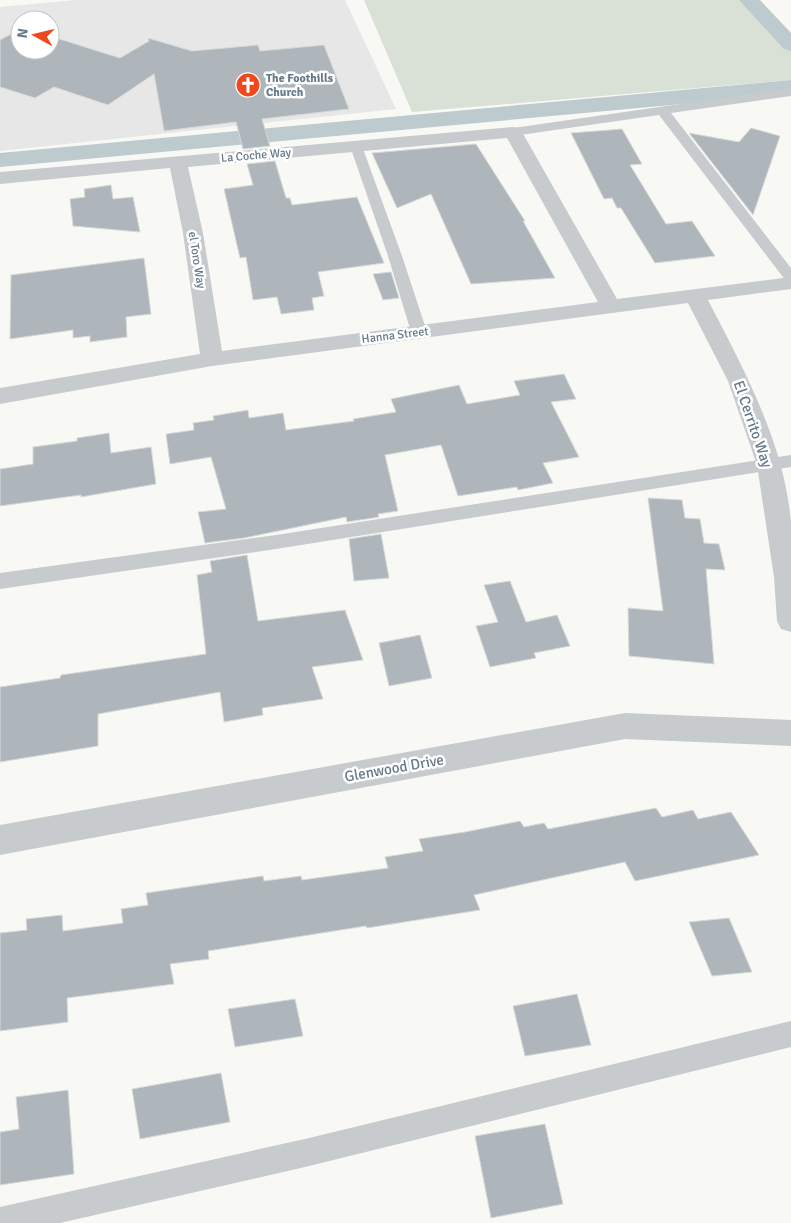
<svg xmlns="http://www.w3.org/2000/svg" width="791" height="1223" font-family="Signika,sans-serif">
<style>
.built{fill:#e6e7e6;fill-rule:evenodd}
.green{fill:#d9e0d5}
.lines{fill:none;stroke-linecap:round;stroke-linejoin:round}
.canal{fill:#bdcace;fill-rule:evenodd}
.building{fill:#aeb6bc;stroke:#d9d9d7}
.service{fill:#c7cbce;fill-rule:evenodd}
.minor{fill:#c7cbce;fill-rule:evenodd}
.labels{text-anchor:middle;stroke-width:5;stroke-linejoin:round;paint-order:stroke}
.far-poi-label{font-size:12px;font-weight:bold;fill:#657988;stroke:#fff;text-anchor:start}
.far-street-label{font-size:12px;fill:#657988;stroke:#fff}
.street-label{font-size:15px;fill:#657988;stroke:#fff}
</style>
<rect width="100%" height="100%" fill="#f8f8f5"/>
<path class="built" d="M76,0H345L396,109L0,151V7ZM20,20H50V50H20Z"/>
<path class="green" d="M364,0H743L791,45V80L412,112Z"/>
<g class="lines">
<path class="canal" d="M739,0H760L791,33V51L784,49Z
M791,80V94L0,167V153Z"/>
</g>
<path class="building" d="M20,29V50H50V36L120,58L149,41L148,38L192,51L258,45L260,51L324,45L349,109L262,119L270,146L243,149L236,122L164,131L154,74L108,105L54,87L35,98L0,87V40Z
M751,128L780,136L753,215L689,133L739,142Z
M622,129L642,164L630,165L666,224L692,221L715,256L655,263L621,208H617L612,198L604,199L571,133Z
M476,144L525,221H523L555,278L471,284L431,194L397,208L372,153Z
M275,161L286,198H290L292,205L357,197L384,263L318,272L324,296L312,298L314,310L281,314L277,297L253,300L246,257L240,258L224,189L253,185L247,164Z
M111,185L113,199L133,197L140,232L73,226L70,199L85,197L84,189Z
M144,258L151,314L126,317L127,337L90,342V336L73,338V330L10,339L11,275Z
M391,272L399,298L383,300L373,274Z
M564,374L576,399L551,402L579,457L543,463L553,483L518,490L517,487L458,496L441,445L385,455L398,511L378,514L379,517L347,522L346,517L244,538L205,543L198,512L226,509L211,457L170,464L166,434L194,430L193,423L214,420L213,416L248,410L249,418L283,413L286,430L354,421L353,419L396,412L391,399L459,385L467,404L520,395L514,381Z
M109,433L111,453L151,447L156,484L81,497V495L0,506V469L33,464V447L77,441V438Z
M648,498L682,500L685,518L700,519L704,543L719,544L725,570L706,569L714,664L629,656L628,608L663,611Z
M381,534L389,578L354,581L349,539Z
M247,555L258,621L345,610L363,660L312,667L323,699L262,708L263,715L224,722L220,692L98,714V746L0,762V687L60,678L61,675L206,654L197,575L212,572L210,561Z
M510,581L526,622L557,615L570,646L534,653L536,658L490,667L476,626L498,622L484,585Z
M420,635L432,678L389,686L379,643Z
M656,808L662,817L693,810L698,819L731,812L759,855L635,881L625,862L474,895L480,910L367,928L366,926L208,951L209,959L170,964L174,984L67,998L68,1022L0,1031V933L27,930L26,919L62,915L63,931L123,923L121,909L148,905L146,893L263,876L264,881L301,876L302,880L388,868L385,857L423,851L419,839L465,832L520,821L524,827L544,823L548,829Z
M729,918L752,972L712,976L689,922Z
M577,994L591,1045L525,1056L513,1006Z
M295,999L303,1036L235,1047L228,1009Z
M221,1073L230,1122L140,1139L132,1089Z
M68,1090L74,1174L0,1185V1132L19,1129L16,1097Z
M545,1124L563,1204L491,1218L475,1136Z"/>
<g class="lines">
<path class="service" d="M791,88V96L671,113L791,268V282L786,281L659,115L513,136L507,132L513,128Z
M356,142L362,146L402,256L427,332L425,335H413L411,332L388,256L350,146Z
M791,455V467L276,549L0,589V573L276,535Z
M791,1021V1047L305,1167L60,1223H0V1207L305,1139Z"/>
<path class="minor" d="M513,127L519,128L522,132L617,299L791,277V289L708,300C744,370 784,442 791,522C791,558 791,596 791,632L781,629L777,621L774,577L757,465L728,381L688,303L212,366L0,404V388L200,354L183,233L170,168L0,184V172ZM507,138L598,302L222,351L203,233L188,167Z
M625,713L791,720V746L625,739L0,855V825Z"/>
</g>
<defs>
<symbol id="church-disc" viewBox="-11 -11 22 22"><circle r="9.5" fill="#ee481e" stroke="#fff"/><path d="M-1.2-6h2.4v3.5h3.3v2.4h-3.3V6h-2.4V-.1h-3.3v-2.4h3.3Z" fill="#fff"/></symbol>
</defs>
<g fill-rule="evenodd">
<use href="#church-disc" x="234" y="71" width="28" height="28"/>
</g>
<g class="labels">
<g class="far-poi-label">
<text x="266" y="82">The Foothills<tspan x="266" dy="14">Church</tspan></text>
</g>
<g class="far-street-label">
<text transform="translate(256 155) rotate(-5)" y="4">La Coche Way</text>
<text transform="translate(197 260) rotate(81)" y="4">el Toro Way</text>
<text transform="translate(395 335) rotate(-7)" y="4">Hanna Street</text>
</g>
<g class="street-label">
<text transform="translate(753 424) rotate(71)" y="5">El Cerrito Way</text>
<text transform="translate(394 768) rotate(-10)" y="5">Glenwood Drive</text>
</g>
</g>
<g transform="translate(35 35) rotate(278)"><circle r="24" fill="#ffffff" stroke="#c1c9cf"/>
<path d="M0-4L9 19L0 12L-9 19Z" fill="#ee481e"/>
<text y="-8" font-size="14" font-weight="bold" text-anchor="middle" fill="#657988">N</text>
</g>
</svg>
